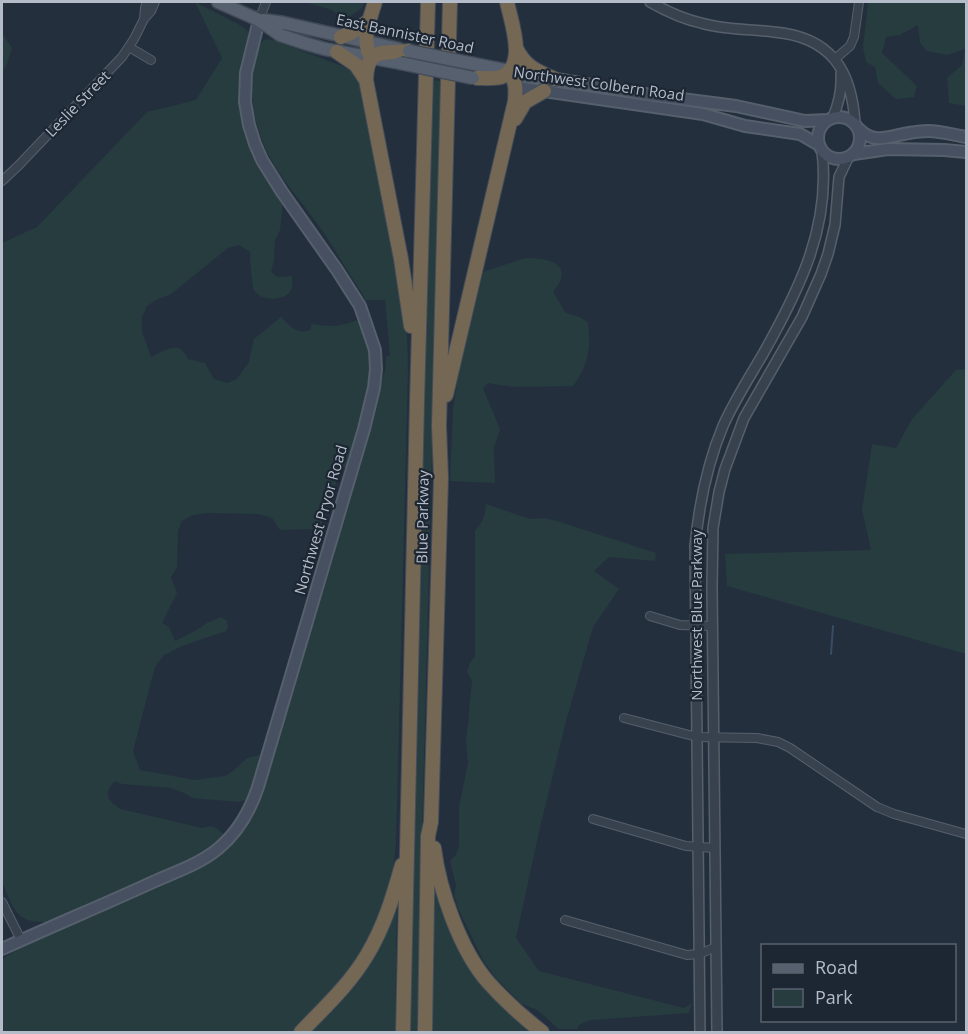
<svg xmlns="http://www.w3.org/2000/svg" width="968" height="1034" font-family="'Open Sans',sans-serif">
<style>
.green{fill:#263c3f}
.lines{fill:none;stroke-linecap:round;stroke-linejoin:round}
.stream{stroke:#394c67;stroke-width:2}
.minor-casing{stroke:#565f6c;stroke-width:10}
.tertiary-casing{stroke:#565f6c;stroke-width:12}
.secondary-casing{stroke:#565f6c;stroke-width:14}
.primary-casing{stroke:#414a57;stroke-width:15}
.motorway-casing{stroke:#434c59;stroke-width:16}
.minor{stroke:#38414e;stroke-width:8}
.tertiary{stroke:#38414e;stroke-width:9}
.secondary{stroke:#465061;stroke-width:10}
.primary{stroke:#56606e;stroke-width:12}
.motorway{stroke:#746855;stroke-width:14}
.primary-bridge-casing{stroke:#414a57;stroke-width:15;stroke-linecap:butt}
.primary-bridge{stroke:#56606e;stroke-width:12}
.labels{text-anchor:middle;stroke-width:4.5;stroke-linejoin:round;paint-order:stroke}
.street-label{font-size:15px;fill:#b4bcc9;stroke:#1d2633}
</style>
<rect width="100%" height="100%" fill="#242f3e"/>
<path class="green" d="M195,2L238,24L248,31V37L240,75L241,108L245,131L256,159L283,202L280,230L275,240L274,261L271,272L278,277L292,276C292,280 293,286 291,290C286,302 260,301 254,290C252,285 250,259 250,252L239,245L228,248L171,294L156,300L147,306L142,317V332L151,357C159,354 173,343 182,350C183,351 188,358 188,359L205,363L214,379L227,383L236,380L249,362L254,339L281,317C290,326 297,335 310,330L312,324C330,327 340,327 357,320C387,358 360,425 348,466L341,469L320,527L314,529L280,530L272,518L259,514L205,513L193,515L182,521L178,531L177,568L171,577L177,593L162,623L169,627L175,641L195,631L207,623L221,617L227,621L228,627L226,631L182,646L164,655L155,667L133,751L140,770L195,780L225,776L233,771L247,758L260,755L249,795L246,800L240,802L193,798L184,793L171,788L122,784L115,781C103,794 107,801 121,809L202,828C212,825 216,826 223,834V838L204,852L189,860L45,922C14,923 13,906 2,882V243L37,227L147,112L196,100L222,58Z
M305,2H365C361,11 354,14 344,19L332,10Z
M868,2H966V106L949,103L947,78L962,65L965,49L947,55L927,51L920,43L918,25L900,35L886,37L882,53L917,86L914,97L896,99L878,83L875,67L866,62L863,47Z
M2,33L12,48L6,67L2,70Z
M268,39L273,40L350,69L360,77L404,305L407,331L408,371L396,844C394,861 393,878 388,894C373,950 332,991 293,1032H2V959L25,945L136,897L206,862L220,853L265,780L334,556L335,548L333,541L366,443L382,378L385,372L386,356H390L385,300H366C351,277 337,253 322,230C292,187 258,158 253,102C252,89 252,75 256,61C258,52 258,41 268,39Z
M432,80L441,81L439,175L417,1032H409Z
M525,258C537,258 567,259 561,279C560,284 555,288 553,292L566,313L579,317L588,322C591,348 589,365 573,386L513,387L488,383L483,388L500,429L494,448L495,483L450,481L453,409L458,377L483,272Z
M966,369V654L727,586L725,554L871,550L862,510L872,444L896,448L912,419L956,370Z
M486,504L530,519L544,518L557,521L656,553L655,561L609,557L594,571L619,589L593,627L567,718L541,823L516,938L539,971L684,1008L692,1003L689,1013L590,1020L579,1025L577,1029H559L537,1010L522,1004L496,978L484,962L458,908L454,894L456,885L450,861L456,855L459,846V807L468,763L466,742L472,681L467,672L470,663L475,656V531C483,522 485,515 486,504Z
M434,881L448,922L535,1032H431Z
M397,897L395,1032H305L347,986Z"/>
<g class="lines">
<path class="stream" d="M831,654L833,626"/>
<defs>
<path id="minor" d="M144,19L145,8L147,2
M259,20L266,2
M129,47L151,60
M835,59L850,46L854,37L859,2
M2,181L18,166L122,57L134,39L144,19L151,11L155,2
M650,616L680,625L713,626
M624,718L697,737L757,738L778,742L790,748L877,807L894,814L966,834
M593,819L686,846L715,848
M2,902L21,940
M565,920L687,955L699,954L716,947"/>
<path id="tertiary" d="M650,2C666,11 683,19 701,23C724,30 750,29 774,32C830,37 852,69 855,124
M833,117C839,103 842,89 841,73
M700,1032L695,546C699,505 707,464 723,426C734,401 749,378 763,354C799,290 831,227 822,151
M717,1032L712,587L713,528L719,492L725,469L744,418L802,317L821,274L828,254L835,225L839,177L848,158"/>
<path id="secondary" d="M509,71L651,95L736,106L805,121L828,120
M516,87L703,114L745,126L800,134L819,145
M818 138a21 21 0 1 1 42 0a21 21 0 1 1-42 0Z
M859,129C874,145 890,136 909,133C915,132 922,131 928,131C941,131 954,135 966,137
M854,154L888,149L944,150L966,152
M2,949C52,926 103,905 153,882C175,872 200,864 219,848C238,832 250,811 258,787L364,429L374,388L376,369L375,350L360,306L337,270L282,192L262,160L255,144L249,125L245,102L246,73L259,20"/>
<path id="primary" d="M218,2L259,20L280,35L304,43L325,49L400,63
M263,20L284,23L399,49
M474,64L509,71"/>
<path id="motorway" d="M341,37L351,33L370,20
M516,48C525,67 537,71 555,79
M409,51C383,54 367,46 366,80L401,259L411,326
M337,52L356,65L366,80
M372,58C360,42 370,19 375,2
M477,78C484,78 493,79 501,77C528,66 511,22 507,2
M515,119L525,102L544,91
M446,395L515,101C516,89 516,81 509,71
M434,848C439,889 460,950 488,982C504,1000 523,1017 542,1032
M301,1032C324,1008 350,984 367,955C384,927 393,897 402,865
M403,1032L417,402L428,2
M425,1032L428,836L431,822L441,478L439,426L450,2"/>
</defs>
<use href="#minor" class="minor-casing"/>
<use href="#tertiary" class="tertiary-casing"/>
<use href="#secondary" class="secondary-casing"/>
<use href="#primary" class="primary-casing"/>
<use href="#motorway" class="motorway-casing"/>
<use href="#minor" class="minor"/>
<use href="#tertiary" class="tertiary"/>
<use href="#secondary" class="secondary"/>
<use href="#primary" class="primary"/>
<use href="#motorway" class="motorway"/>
<defs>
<path id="primary-bridge" d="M409,51L474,64
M400,63L473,78"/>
</defs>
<use href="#primary-bridge" class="primary-bridge-casing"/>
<use href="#primary-bridge" class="primary-bridge"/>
</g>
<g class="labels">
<g class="street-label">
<text transform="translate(405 34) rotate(12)" y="5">East Bannister Road</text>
<text transform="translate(599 84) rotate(8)" y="5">Northwest Colbern Road</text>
<text transform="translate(78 104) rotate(-46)" y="5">Leslie Street</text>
<text transform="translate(423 517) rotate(-89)" y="5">Blue Parkway</text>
<text transform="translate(321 520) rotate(-74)" y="5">Northwest Pryor Road</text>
<text transform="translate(697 615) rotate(-90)" y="5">Northwest Blue Parkway</text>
</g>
</g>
<rect width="968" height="1034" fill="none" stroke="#b4bcc9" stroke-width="6"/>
<rect x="761" y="944" width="195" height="78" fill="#1d2633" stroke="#59626f" stroke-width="1.5"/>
<rect x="773" y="964" width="30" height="9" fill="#56606e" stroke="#59626f" stroke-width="1.5"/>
<text x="815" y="974" font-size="18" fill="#b4bcc9">Road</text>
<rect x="773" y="989" width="30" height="18" fill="#263c3f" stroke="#59626f" stroke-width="1.5"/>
<text x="815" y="1004" font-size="18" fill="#b4bcc9">Park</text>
</svg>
